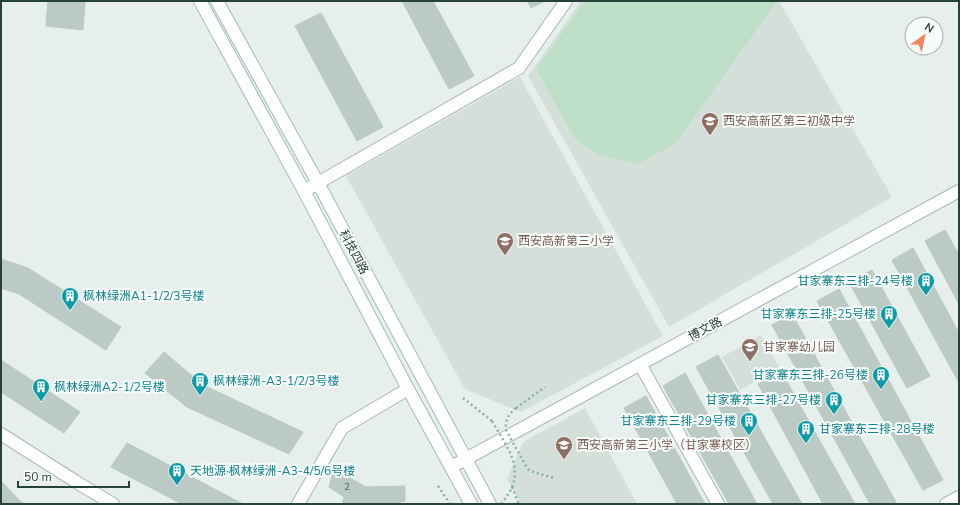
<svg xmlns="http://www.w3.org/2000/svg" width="960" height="505" font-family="'Nunito Sans','Noto Sans SC',sans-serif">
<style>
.built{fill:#d4dfda}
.green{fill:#bfe0c8}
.building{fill:#bbcac4;stroke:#b8c9c2}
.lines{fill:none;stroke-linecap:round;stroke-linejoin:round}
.street-casing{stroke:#a8b8b2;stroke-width:14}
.secondary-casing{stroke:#a4bbb3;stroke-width:14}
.path{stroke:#86b3a5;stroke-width:2.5;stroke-dasharray:2 3;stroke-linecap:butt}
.street{stroke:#fff;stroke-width:12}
.secondary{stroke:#fff;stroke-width:12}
.path-bridge{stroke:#86b3a5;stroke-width:2.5;stroke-dasharray:2 3;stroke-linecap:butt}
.labels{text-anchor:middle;stroke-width:4;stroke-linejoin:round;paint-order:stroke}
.number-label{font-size:10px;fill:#4a645c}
.education-label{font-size:12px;fill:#785e54;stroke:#f7fbf9;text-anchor:start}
.street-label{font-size:12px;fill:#24423a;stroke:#f7fbf9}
.culture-label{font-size:12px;fill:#0d838f;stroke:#f7fbf9;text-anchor:end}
</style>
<rect width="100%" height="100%" fill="#e6efeb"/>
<path class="built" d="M581,1H779L892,197L669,327L528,76Z
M520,77L663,336L521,412L465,389L346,176Z
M761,335L779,367L740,390L722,357Z
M585,408L637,504H521L507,479L523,442Z"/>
<path class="green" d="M585,1H777L676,143L638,164L601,156L575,139L536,69Z"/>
<path class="building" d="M48,1H85L83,30L46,26Z
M402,1H433L474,76L449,89Z
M527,1H545L531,8Z
M321,13L383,127L357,141L295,26Z
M945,230L959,255V304L925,241Z
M913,248L959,333V383L892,260Z
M1,259L28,268L121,327L106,350L19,294L1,288Z
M872,270L930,376L907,388L849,282Z
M839,289L943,480L923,490L817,301Z
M792,314L897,504H870L772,325Z
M164,352L203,385L303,432L289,454L187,407L145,373Z
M718,355L802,504H773L696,367Z
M1,360L80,412L64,433L1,392Z
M781,371L855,504H823L758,384Z
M685,373L757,504H729L663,386Z
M646,396L705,504H677L624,408Z
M127,443L243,504H182L111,467Z
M334,469L366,487L405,486V501L394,504H342L344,497L329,487Z
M1,481L20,501L25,504H1Z"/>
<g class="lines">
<defs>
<path id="street" d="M304,191L519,68L566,1
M640,364L718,504
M1,434L78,483L113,504
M298,504L342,428L408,389
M946,504L959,497"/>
<path id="secondary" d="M200,1L304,191L408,389L471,504
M217,1L318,183L490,504
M451,467L959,191"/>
</defs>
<use href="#street" class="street-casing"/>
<use href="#secondary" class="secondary-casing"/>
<path class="path" d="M463,398L492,421
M516,408L545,387
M438,486L450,504
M512,487L519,504"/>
<use href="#street" class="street"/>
<use href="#secondary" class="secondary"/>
<path class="path-bridge" d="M516,408C508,415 505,420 506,430L527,468L530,471L554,478
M492,421C509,451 529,472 501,504"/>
</g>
<defs>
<symbol id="school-pin" viewBox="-11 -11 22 30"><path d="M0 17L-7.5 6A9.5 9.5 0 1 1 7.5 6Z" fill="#8d6e63" stroke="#f7fbf9"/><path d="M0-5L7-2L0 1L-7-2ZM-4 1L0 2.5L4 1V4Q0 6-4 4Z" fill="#fff"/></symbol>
<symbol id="building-pin" viewBox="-11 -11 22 30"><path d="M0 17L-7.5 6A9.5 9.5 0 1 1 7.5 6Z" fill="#0f9aa8" stroke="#f7fbf9"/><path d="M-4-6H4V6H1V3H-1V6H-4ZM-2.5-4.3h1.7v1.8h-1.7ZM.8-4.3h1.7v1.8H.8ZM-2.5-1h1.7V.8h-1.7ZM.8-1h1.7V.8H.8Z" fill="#fff"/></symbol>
</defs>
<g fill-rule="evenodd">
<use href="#school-pin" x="700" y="111" width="20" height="27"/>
<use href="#school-pin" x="495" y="231" width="20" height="27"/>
<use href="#building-pin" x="916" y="271" width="20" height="27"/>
<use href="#building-pin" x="60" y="286" width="20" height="27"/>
<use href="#building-pin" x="879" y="304" width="20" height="27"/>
<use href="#school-pin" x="740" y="337" width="20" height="27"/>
<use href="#building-pin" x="871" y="365" width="20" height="27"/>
<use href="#building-pin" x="190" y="371" width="20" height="27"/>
<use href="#building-pin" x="31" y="377" width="20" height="27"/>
<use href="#building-pin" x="824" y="390" width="20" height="27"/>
<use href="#building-pin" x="739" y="411" width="20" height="27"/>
<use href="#building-pin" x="796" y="419" width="20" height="27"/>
<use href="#school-pin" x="554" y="435" width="20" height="27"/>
<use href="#building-pin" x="167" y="461" width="20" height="27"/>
</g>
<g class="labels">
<g class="number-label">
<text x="347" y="490">2</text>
</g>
<g class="education-label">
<text x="723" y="125">西安高新区第三初级中学</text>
<text x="518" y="245">西安高新第三小学</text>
<text x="763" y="351">甘家寨幼儿园</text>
<text x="577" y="449">西安高新第三小学（甘家寨校区）</text>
</g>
<g class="street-label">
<text transform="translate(354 252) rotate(62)" y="4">科技四路</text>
<text transform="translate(705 329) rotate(-28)" y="4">博文路</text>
</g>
<g class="culture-label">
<text x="913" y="285">甘家寨东三排-24号楼</text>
<text x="83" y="300" text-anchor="start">枫林绿洲A1-1/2/3号楼</text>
<text x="876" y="318">甘家寨东三排-25号楼</text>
<text x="868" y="379">甘家寨东三排-26号楼</text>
<text x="213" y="385" text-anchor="start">枫林绿洲-A3-1/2/3号楼</text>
<text x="54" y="391" text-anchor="start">枫林绿洲A2-1/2号楼</text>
<text x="821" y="404">甘家寨东三排-27号楼</text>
<text x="736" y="425">甘家寨东三排-29号楼</text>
<text x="819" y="433" text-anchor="start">甘家寨东三排-28号楼</text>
<text x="190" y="475" text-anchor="start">天地源·枫林绿洲-A3-4/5/6号楼</text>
</g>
</g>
<rect width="960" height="505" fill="none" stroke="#24423a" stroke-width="4"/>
<g transform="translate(924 36) rotate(33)"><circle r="19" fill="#f7fbf9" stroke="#a3b1ad"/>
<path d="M0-3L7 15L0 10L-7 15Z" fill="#f4845f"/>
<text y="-6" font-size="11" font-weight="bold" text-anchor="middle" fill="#24423a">N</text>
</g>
<path d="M18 481v6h111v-6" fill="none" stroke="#24423a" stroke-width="2"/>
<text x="24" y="481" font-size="12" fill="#24423a" stroke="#f7fbf9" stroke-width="3" paint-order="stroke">50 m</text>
</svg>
